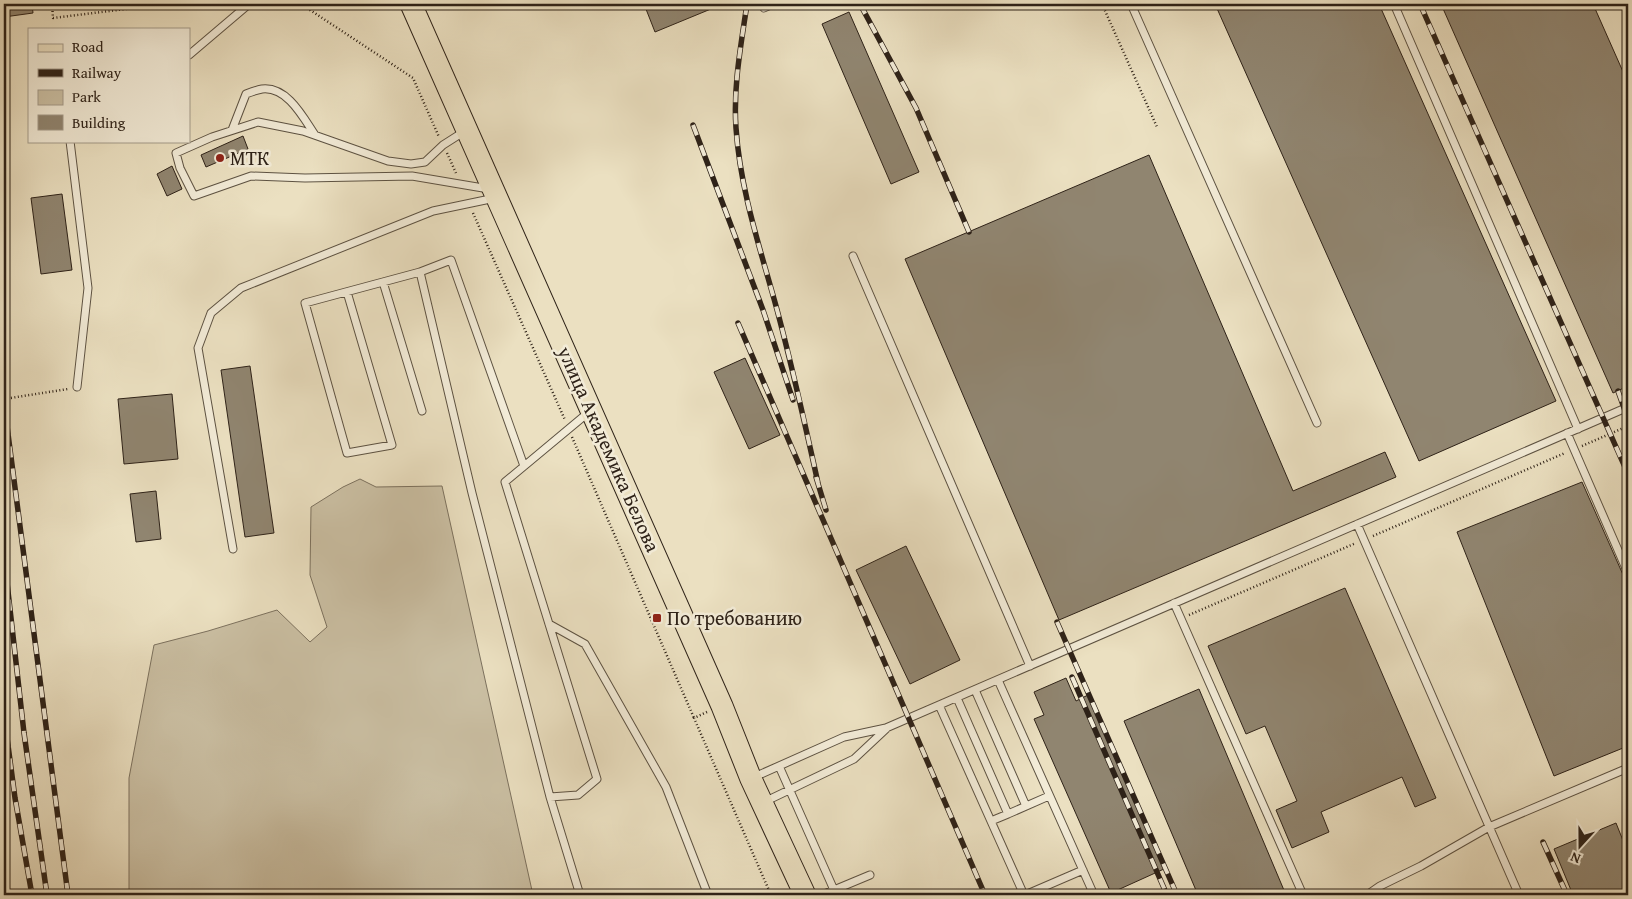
<svg xmlns="http://www.w3.org/2000/svg" width="1632" height="899" font-family="'Gentium Book Plus',serif">
<style>
.green{fill:#cbc0a4;stroke:#7c715e}
.building{fill:#908570;stroke:#2e2218}
.lines{fill:none;stroke-linecap:round;stroke-linejoin:round}
.service-casing{stroke:#5d5242;stroke-width:9}
.primary-casing{stroke:#2e2218;stroke-width:23}
.path{stroke:#2e2218;stroke-width:2.5;stroke-dasharray:1 2.5;stroke-linecap:butt}
.service{stroke:#f2ebd7;stroke-width:7}
.primary{stroke:#ebe0c1;stroke-width:21}
.rail-casing{stroke:#2e2218;stroke-width:5.5}
.rail{stroke:#f2ebd7;stroke-width:4;stroke-dasharray:11;stroke-linecap:butt}
.poi-dot{fill:#8f2418;stroke:#f2ebd7;stroke-width:2}
.labels{text-anchor:middle;stroke-width:5;stroke-linejoin:round;paint-order:stroke}
.poi-label{font-size:20px;fill:#2e2218;stroke:#f2ebd7;text-anchor:start}
.street-label{font-size:20px;fill:#2e2218;stroke:#f2ebd7}
</style>
<rect width="100%" height="100%" fill="#ebe0c1"/>
<filter id="stains"><feTurbulence type="fractalNoise" baseFrequency=".004" numOctaves="4"/><feColorMatrix values="0 0 0 0 .2 0 0 0 0 .09 0 0 0 0 .02 0 0 0 .5 -.17"/></filter>
<radialGradient id="worn" r=".72"><stop offset=".6" stop-color="#630" stop-opacity="0"/><stop offset="1" stop-color="#630" stop-opacity=".3"/></radialGradient>
<path class="green" d="M360,479L376,487L442,486L533,895H129V778L154,645L208,631L277,610L310,642L327,627L310,575L311,507L343,487Z"/>
<path class="building" d="M4,4H32L33,13L4,17Z
M644,4H723L655,32Z
M1215,4H1379L1556,401L1419,461Z
M1441,4H1593L1628,83V386L1613,393Z
M849,12L919,172L891,184L822,24Z
M243,136L248,149L206,167L201,155Z
M1149,155L1293,491L1385,452L1396,477L1059,620L905,259Z
M172,166L182,189L167,196L157,174Z
M62,194L72,270L41,274L31,198Z
M745,358L780,435L749,449L714,372Z
M250,366L274,533L245,537L221,370Z
M172,394L178,459L124,464L118,399Z
M1582,482L1628,586V746L1554,776L1457,532Z
M156,491L161,539L136,542L130,494Z
M906,546L960,660L910,684L856,570Z
M1345,588L1436,798L1415,807L1402,777L1321,812L1329,832L1292,848L1276,810L1297,801L1265,726L1246,734L1208,646Z
M1066,678L1076,701L1088,695L1164,869L1111,893L1034,719L1044,715L1034,692Z
M1199,689L1286,895H1198L1124,721Z
M1616,823L1628,853V895H1573L1554,849Z"/>
<g class="lines">
<defs>
<path id="service" d="M1131,4L1317,423
M1394,4L1578,429
M764,8L773,4
M189,55L249,4
M232,130L246,94C251,92 257,90 262,89C287,86 303,117 315,135
M465,131L443,145L425,162L411,164L388,161L303,131L258,122L212,137L176,153L180,168L194,196L251,176L305,178L412,176L489,189
M70,141L88,288L77,387
M853,256L1030,666
M383,282L422,411
M347,292L392,445L347,453L305,303L420,272
M1567,433L1628,573
M524,466L451,260L420,272L472,493L550,797L578,795L597,779L505,482L589,412
M1357,524L1519,895
M233,549L198,348L211,313L241,288L433,211L495,198
M1174,603L1303,895
M549,624L585,644L666,787L708,895
M998,680L1094,895
M975,690L1026,806
M957,698L1008,814L991,821
M939,705L1024,895
M779,766L834,890
M752,778L844,737L886,728L1628,407
M550,797L580,895
M764,802L854,759L886,729
M1008,814L1049,796
M822,895L870,875
M1025,895L1083,870
M1367,895L1380,886L1421,866L1489,827L1628,768"/>
<path id="primary" d="M411,4L722,706L751,779L805,895"/>
</defs>
<use href="#service" class="service-casing"/>
<use href="#primary" class="primary-casing"/>
<path class="path" d="M52,4L53,18L134,8V4
M301,4L413,78L439,137
M1102,4L1157,127
M447,153L456,173
M473,213L565,420
M4,399L68,389
M572,437L694,718
M1582,446L1628,426
M1373,536L1565,453
M1189,615L1356,543
M707,712L694,718L771,895"/>
<use href="#service" class="service"/>
<use href="#primary" class="primary"/>
<defs>
<path id="rail" d="M747,4C741,45 733,87 736,128C740,189 760,248 776,306C792,365 805,424 818,483
M860,4L916,108L969,232
M1420,4L1628,474
M693,125L763,310L793,400
M738,323L985,895
M1618,391L1628,419
M4,403L68,895
M816,477L826,510
M4,556L24,733L47,895
M1057,622L1177,895
M1072,677L1167,895
M4,715L15,798L32,895
M1543,842L1567,895"/>
</defs>
<use href="#rail" class="rail-casing"/>
<use href="#rail" class="rail"/>
</g>
<g class="poi-dot">
<circle cx="220" cy="158" r="5"/>
<rect x="652" y="613" width="10" height="10" rx="2.5"/>
</g>
<g class="labels">
<g class="poi-label">
<text x="230" y="165">МТК</text>
<text x="667" y="625">По требованию</text>
</g>
<g class="street-label">
<text transform="translate(609 449) rotate(66)" y="7">улица Академика Белова</text>
</g>
</g>
<rect width="1632" height="899" fill="none" stroke="#ebe0c1" stroke-width="20"/>
<rect x="5" y="5" width="1622" height="889" fill="none" stroke="#2e2218" stroke-width="2.5"/>
<rect x="10" y="10" width="1612" height="879" fill="none" stroke="#2e2218"/>
<rect x="28" y="28" width="162" height="115" fill="#f2ebd7" stroke="#a49b8b"/>
<rect x="38" y="44" width="25" height="8" fill="#ebe0c1" stroke="#a49b8b"/>
<text x="72" y="52" font-size="15" fill="#2e2218">Road</text>
<rect x="38" y="69" width="25" height="8" fill="#2e2218" stroke="#a49b8b"/>
<text x="72" y="78" font-size="15" fill="#2e2218">Railway</text>
<rect x="38" y="90" width="25" height="15" fill="#cbc0a4" stroke="#a49b8b"/>
<text x="72" y="102" font-size="15" fill="#2e2218">Park</text>
<rect x="38" y="115" width="25" height="15" fill="#908570" stroke="#a49b8b"/>
<text x="72" y="128" font-size="15" fill="#2e2218">Building</text>
<g transform="translate(1580 846) rotate(201)" stroke="#f2ebd7" stroke-width="4" paint-order="stroke">
<path d="M0-4L9 19L0 12L-9 19Z" fill="#2e2218"/>
<text y="-8" font-size="14" font-weight="bold" text-anchor="middle" fill="#2e2218">N</text>
</g>
<rect width="100%" height="100%" filter="url(#stains)"/>
<rect width="100%" height="100%" fill="url(#worn)"/>
</svg>
